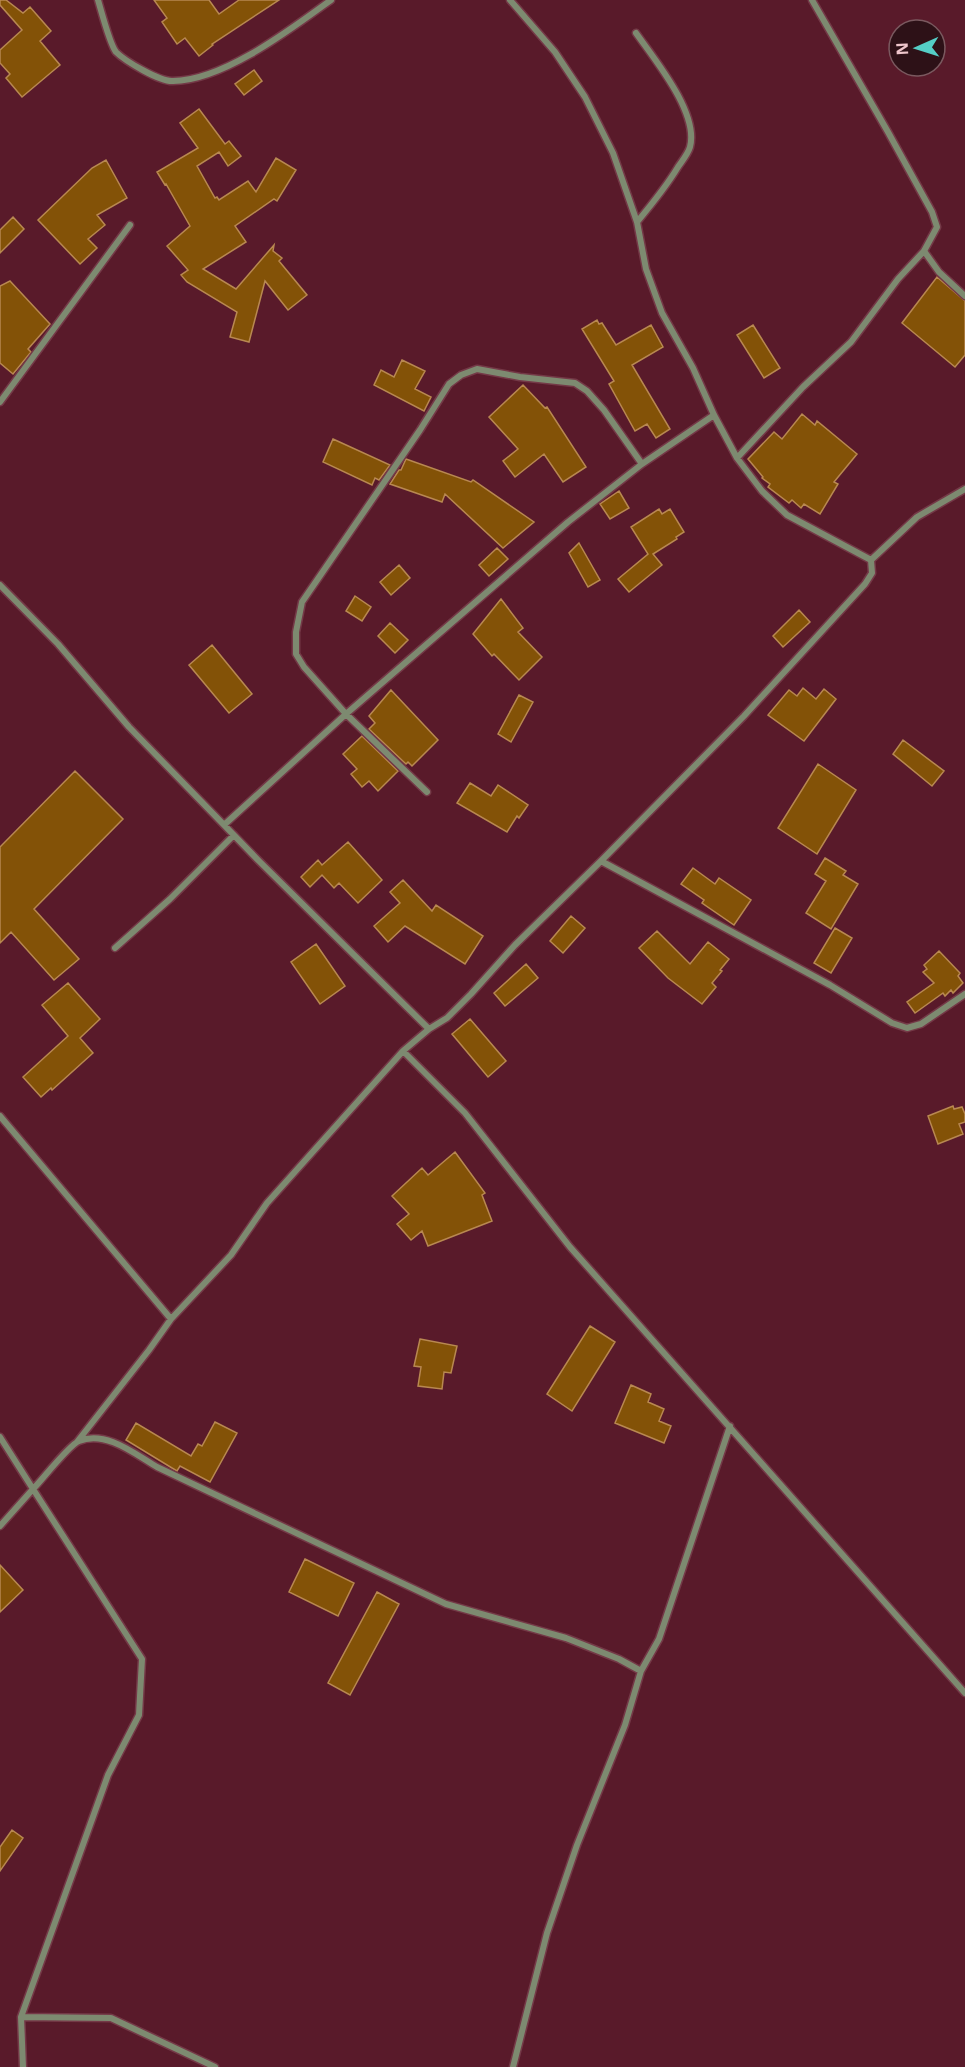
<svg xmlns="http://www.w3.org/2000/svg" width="965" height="2067" font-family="'Open Sans',sans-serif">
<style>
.building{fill:#835207;stroke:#b88851;stroke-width:1.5}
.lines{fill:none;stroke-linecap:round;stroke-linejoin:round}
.street-casing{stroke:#743947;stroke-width:9}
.street{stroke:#7d8a70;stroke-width:6}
</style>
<rect width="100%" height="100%" fill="#591a2a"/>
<path class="building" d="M0,0H6L23,13L30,7L51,31L40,41L60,65L22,97L6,78L10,74L0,63V50L22,30L0,5Z
M154,0H209L219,14L239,0H279L212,44L213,45L199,56L185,38L177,44L162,22L167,18Z
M254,70L262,81L244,95L235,84Z
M199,109L225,144L229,141L241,156L228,166L219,152L197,166L215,198L217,197L219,200L248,181L256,192L276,158L296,170L277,201L274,199L235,226L246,242L203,269L236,289L274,245L273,251L282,258L279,261L307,295L288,310L265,281L249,342L230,337L237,312L187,282L181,275L188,270L167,246L190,226L166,184L165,185L157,172L198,148L180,123Z
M106,160L127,198L97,215L105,225L88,239L97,248L80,264L38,220L92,168Z
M13,217L24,229L0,253V230Z
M937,277L965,301V355L955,367L902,323Z
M10,281L50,324L28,349L31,352L13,374L0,363V286Z
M597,320L599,324L602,323L616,345L651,325L663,347L632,365L670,429L656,438L647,424L635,431L609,384L614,381L582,329Z
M753,325L780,368L764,378L737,335Z
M402,360L425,371L415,389L431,397L424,411L374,385L381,370L394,377Z
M523,385L545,408L547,407L586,467L563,482L544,454L515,477L503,461L518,449L489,417Z
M802,414L815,425L817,421L857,454L834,482L838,484L820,514L804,504L801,508L792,500L789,503L768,487L770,484L762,478L763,477L748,459L774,432L782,439Z
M333,439L390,465L379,480L375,478L372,485L323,462Z
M406,459L471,482L473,480L534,522L503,548L445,494L442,502L390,484L399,470H401Z
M619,491L629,508L610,519L600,504Z
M659,509L662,514L670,509L684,532L676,537L677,539L653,554L662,565L629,592L618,579L648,554L631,527Z
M579,543L600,580L588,587L569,553Z
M497,548L508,559L489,576L479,565Z
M399,565L410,578L391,595L380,582Z
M355,596L371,607L362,621L346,611Z
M501,599L523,628L518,632L542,657L519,680L494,654L492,656L473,634Z
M799,610L810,622L783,647L773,636Z
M390,623L408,640L395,653L378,636Z
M212,645L252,694L229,713L189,665Z
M803,688L816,699L824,689L836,699L804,741L768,715L789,690L797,696Z
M391,690L438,740L412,766L408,762L406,764L369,729L375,723L369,716Z
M519,695L533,702L511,742L498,734Z
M362,736L398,771L378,791L369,781L362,787L351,774L357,769L343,754Z
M903,740L944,771L932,786L893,754Z
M818,764L856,790L817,854L778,828Z
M75,771L123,819L34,909L79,959L54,980L11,932L0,943V847Z
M470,783L491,796L498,785L528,805L519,818L517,816L507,832L457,803Z
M348,842L382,880L358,903L339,883L334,888L322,875L310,887L301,877L318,860L322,865Z
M825,858L846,871L843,875L858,884L831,929L806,913L826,881L815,874Z
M693,868L715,884L719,878L751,900L734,925L702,903L704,900L681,884Z
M403,880L432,911L436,905L483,936L465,964L405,926L388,942L374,926L400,903L390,892Z
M571,916L585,928L563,953L550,941Z
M835,928L852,938L831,973L814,963Z
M657,931L690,964L708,942L729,959L720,970L722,971L712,983L716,987L702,1004L668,978L639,948Z
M316,944L345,986L320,1004L291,962Z
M939,951L960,973L958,976L963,983L953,993L951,990L945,996L943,993L915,1013L907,1002L934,983L923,972L927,969L924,965Z
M526,964L538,978L505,1006L494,993Z
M68,983L100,1019L80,1038L93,1053L52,1090L51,1088L41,1097L23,1077L68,1036L42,1005Z
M470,1019L506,1061L488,1077L452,1034Z
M953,1106L954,1109L962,1107L965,1114V1122L959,1124L963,1134L938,1144L928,1116Z
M455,1152L485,1193L482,1195L492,1221L428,1246L422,1231L411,1240L397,1224L409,1214L392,1196L422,1168L428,1175Z
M590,1326L615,1342L572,1411L547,1394Z
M420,1339L457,1346L451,1373L444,1372L442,1389L418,1386L421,1367L414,1366Z
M631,1385L651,1394L648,1402L664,1409L659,1421L671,1426L664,1443L615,1423Z
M215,1422L237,1433L210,1482L180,1466L177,1471L172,1468L126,1440L136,1423L191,1456L198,1444L202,1446Z
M305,1559L354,1583L338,1616L289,1592Z
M0,1565L23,1590L0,1612Z
M377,1592L399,1604L350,1695L328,1683Z
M12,1830L23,1838L0,1871V1847Z"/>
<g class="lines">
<defs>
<path id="street" d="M98,0C101,10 110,45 116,52C125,61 160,82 173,81C223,81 291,29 331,0
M510,0L555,52L585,97L613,153L637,222L646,269L662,313L693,368L714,415L737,458L762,491L787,515L871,560
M636,33C655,60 699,113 690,147C688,154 682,161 678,167C666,187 652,204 637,222
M924,251L939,272L965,296
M0,402L130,225
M737,458L803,387L851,342L898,279L924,251L937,227L932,212L888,132L812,0
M0,585L58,644L129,727L259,861L429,1029
M427,792L346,714L304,667L296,654V632L302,602L420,430L449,384L461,375L477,369L520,377L575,383L587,391L604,410L642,464
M224,825L346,714L568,522L642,464L714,415
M601,861L830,985L892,1023L907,1028L921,1024L965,994
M115,948L170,899L234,835
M403,1051L465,1113L570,1247L965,1693
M0,1116L171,1319
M0,1437L33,1489L0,1526
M77,1442L149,1350L171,1319L231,1255L267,1203L403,1051L429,1029L447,1018L471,994L515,945L601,861L744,716L865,584L872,573L871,560L917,517L965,489
M21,2017L111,2018L215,2067
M23,2067L21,2017L108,1775L139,1715L142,1659L33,1489C42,1480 69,1445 79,1441C106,1430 135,1454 157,1467L446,1604L566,1638L619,1659L641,1671
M513,2067L547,1933L577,1845L625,1725L641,1671L659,1639L730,1426"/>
</defs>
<use href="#street" class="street-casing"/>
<use href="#street" class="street"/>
</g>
<g transform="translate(917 48) rotate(267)"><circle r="28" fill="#2d1117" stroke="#7a595f" stroke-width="1.5"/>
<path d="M0-4.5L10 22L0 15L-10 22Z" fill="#55cec6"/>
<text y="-9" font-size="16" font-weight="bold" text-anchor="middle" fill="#eec5cb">N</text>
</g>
</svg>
